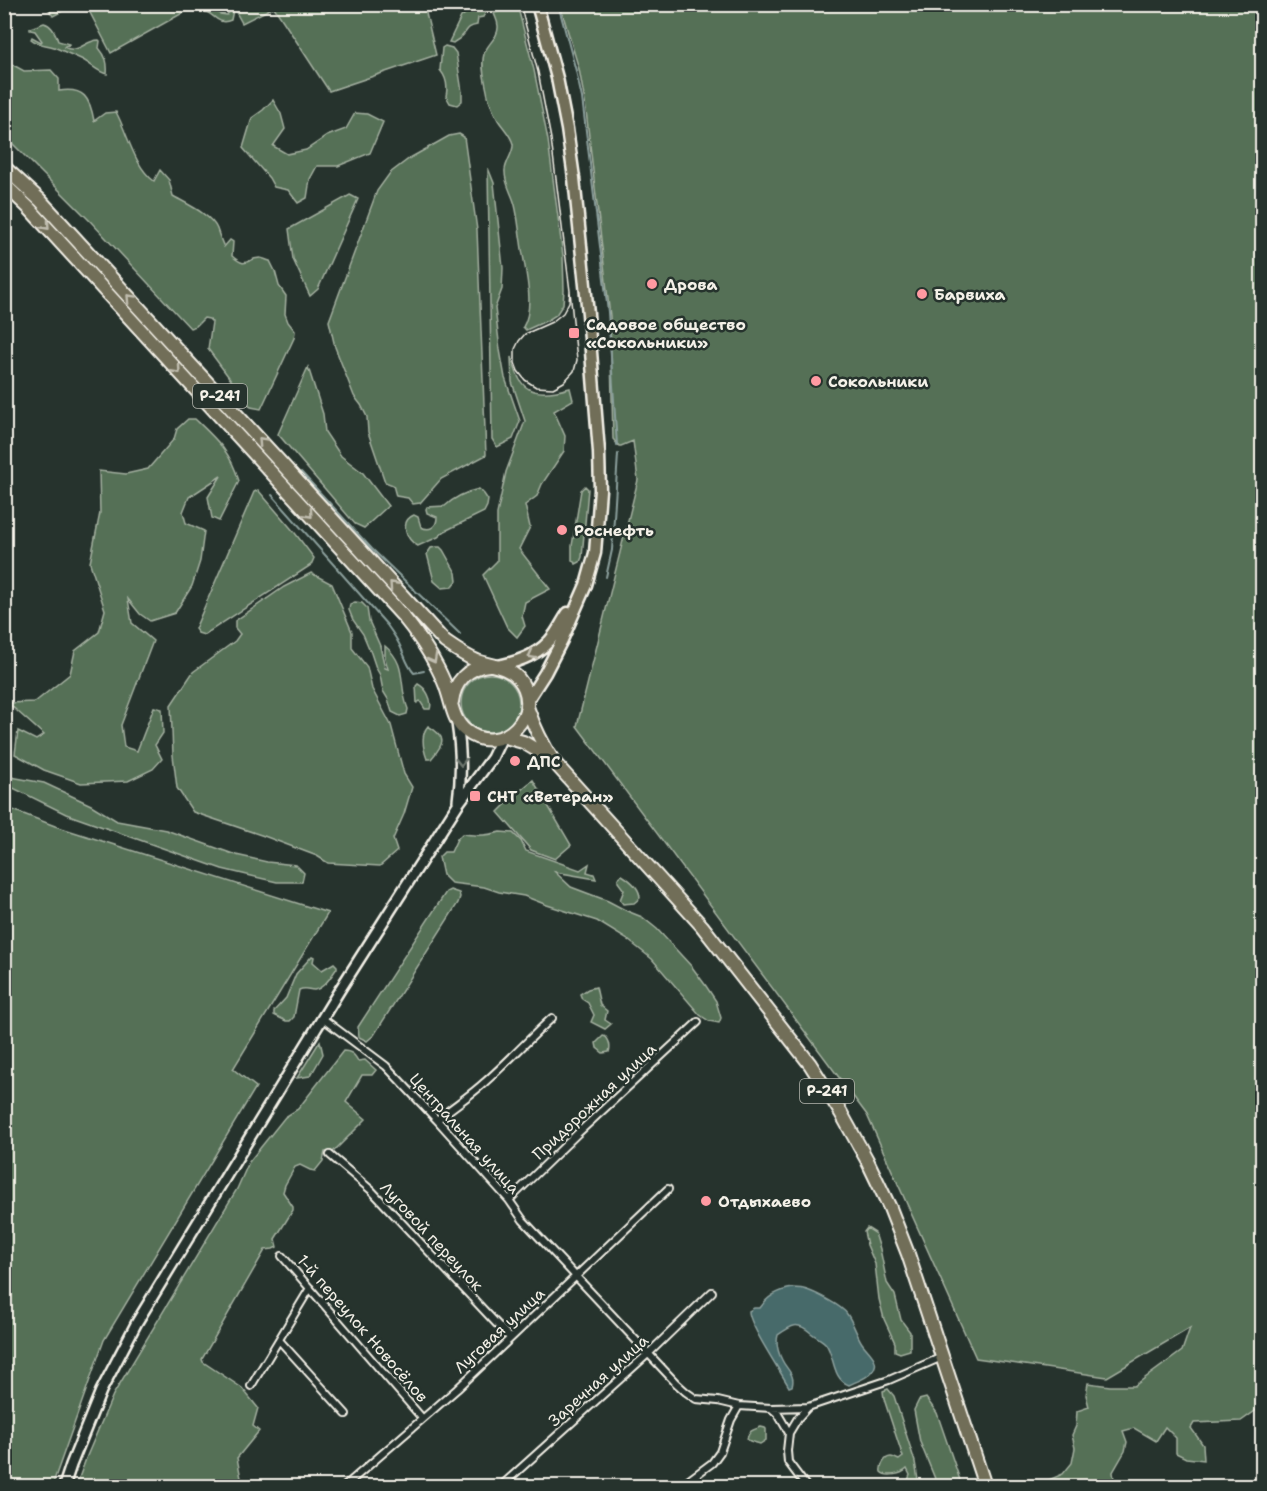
<svg xmlns="http://www.w3.org/2000/svg" width="1267" height="1491" font-family="'Shantell Sans',sans-serif">
<style>
.green{fill:#547057;stroke:#a4b0a0;stroke-width:1.5}
.water{fill:#466a6b;stroke:#8ca09d;stroke-width:1.5}
.lines{fill:none;stroke-linecap:round;stroke-linejoin:round}
.stream{stroke:#8ca09d;stroke-width:2}
.street-casing{stroke:#f4f1e8;stroke-width:10}
.secondary-casing{stroke:#f4f1e8;stroke-width:14}
.primary-casing{stroke:#f4f1e8;stroke-width:15}
.highway-casing{stroke:#f4f1e8;stroke-width:16}
.street{stroke:#26332d;stroke-width:6}
.secondary{stroke:#26332d;stroke-width:9}
.primary{stroke:#716e59;stroke-width:10}
.highway{stroke:#716e59;stroke-width:12}
.tram{stroke:#f4f1e8;stroke-width:1.5}
.oneway{stroke:#c0bdaf}
.oneway2{stroke:#6e766e}
.poi-dot{fill:#ff9aa2;stroke:#26332d;stroke-width:2}
.labels{text-anchor:middle;stroke-width:5;stroke-linejoin:round;paint-order:stroke}
.shield{fill:#26332d;stroke:#b6b8b0;stroke-width:1.5}
.shield-label{font-size:15px;font-weight:bold;fill:#f4f1e8}
.poi-label{font-size:16px;font-weight:bold;fill:#f4f1e8;stroke:#26332d;text-anchor:start}
.street-label{font-size:16px;fill:#f4f1e8;stroke:#26332d}
</style>
<rect width="100%" height="100%" fill="#26332d"/>
<filter id="ink" filterUnits="userSpaceOnUse"><feTurbulence type="fractalNoise" baseFrequency=".0167" numOctaves="2"/><feDisplacementMap in="SourceGraphic" scale="12" xChannelSelector="R" yChannelSelector="G"/><feConvolveMatrix kernelMatrix="1 2 1 2 8 2 1 2 1" color-interpolation-filters="sRGB"/></filter>
<g filter="url(#ink)">
<path class="green" d="M46,5H74L53,16Z
M86,5H197L111,53Z
M206,5H221L218,12L220,14L227,15L230,10H233L231,20C217,26 215,14 204,11Z
M232,5H424L436,55L329,91L274,7L242,23Z
M478,5H487V10L483,17L478,18L477,25C465,27 468,32 460,38C458,40 455,41 453,43L449,42L461,17Z
M508,5H517L518,8L534,70L548,140L563,256L564,290L563,304L556,315L548,320L526,330L523,327C536,305 524,267 521,242C519,230 518,217 515,205C512,193 504,183 505,170C506,161 514,152 513,144C511,135 503,128 498,120C492,110 488,98 486,86C484,76 481,64 484,54C487,44 499,37 498,26C498,21 495,17 494,13L504,10Z
M560,5H1262V1406L1241,1421L1194,1423L1191,1428L1203,1445L1204,1460L1186,1458L1176,1453V1438L1165,1427L1156,1441L1134,1428L1123,1431L1127,1442L1125,1451L1113,1472L1115,1486H1042L1044,1482L1063,1474L1072,1463L1075,1448L1072,1435L1076,1426L1077,1411L1089,1407L1086,1395L1088,1383L1110,1386H1134L1182,1351L1190,1328L1107,1377L976,1358L867,1115L577,726L638,480L633,441L621,446H619L613,439L610,316L585,102L579,69Z
M44,23C52,25 56,34 58,41L69,44V45L65,46L64,47C78,55 85,40 99,40L100,41L99,48C106,56 108,63 107,74C97,72 90,63 81,59C72,55 63,51 54,47C45,44 38,45 31,39L32,37L41,42L42,41L35,31L30,30V28Z
M445,46L452,48L456,53L462,92V101L457,105L450,103L446,96C448,87 446,77 440,70L442,48Z
M4,60L24,71L51,70L59,79V91C84,87 90,98 94,121L105,113L116,112C128,134 134,166 154,181L160,170L169,180L173,196C185,203 212,215 217,229C219,235 221,241 224,247L230,240L233,242L232,256C248,270 246,258 260,258C263,258 266,260 270,261L275,271L279,286L286,296L285,314L288,322L295,331L294,338L261,409L251,407L208,349L212,322L209,319L204,318L196,326L190,328L91,222L8,139L4,132Z
M273,100L281,114L285,129L273,146L287,154L306,150L327,136L346,129L355,113L367,114L383,122L370,153L338,166H317L310,179L307,198L298,203L288,190L274,187L269,178L243,148L252,118L263,110Z
M459,134L464,137L477,230L486,455L441,479L420,503L413,504L408,498L396,496L393,485L385,482L368,432L367,417L361,405L354,396L335,347L329,321L377,191L390,173L410,158L449,136Z
M488,168L494,183L503,268L502,289L495,308L500,350L505,378L520,421L513,439L497,447L492,439Z
M350,195L358,199L318,289L310,296L293,259L289,229Z
M511,357C514,364 516,373 520,380C530,398 555,392 570,388L573,400L554,411L565,436L564,451L542,484L537,496L525,505L530,527L519,549L550,589L525,602L522,616L525,626L517,637L507,627L483,575L497,561V514L506,472L525,421L512,382Z
M308,367L323,414L325,432L341,456L363,473L388,506L364,528L355,524L278,434Z
M188,419H195C217,440 230,451 239,481L219,521L212,518L208,497L221,476L189,497L183,512L186,523L204,531L200,561L192,586L175,613L150,621L140,614L128,599L132,623L153,641L121,725L124,747L137,751L154,707L162,709L163,733L155,745L162,759L153,769L128,781L81,783L44,770L15,754L18,731L36,740L44,735L8,703L35,702L70,674L75,651L99,632L105,610L90,563L100,513L99,471L126,474L148,469L174,439L177,429Z
M585,486L588,489L582,557L580,562L576,564L572,560V546L581,490Z
M479,489L484,494L488,500L487,506L484,512L445,531L438,537L418,546C406,540 399,521 414,515L418,517L421,527C429,531 437,528 437,517L427,513L426,509L427,507L445,506C455,497 465,492 479,489Z
M258,490L295,533L314,558L311,565L204,635L198,633L195,629L254,492Z
M436,547H440L443,550L456,573L457,581L452,587L442,588L434,581L427,554L431,548Z
M311,573L332,584L352,632V648L367,667L372,689L391,725L404,774L412,787L404,814L393,839L397,851L380,866L328,863L317,856L264,836L193,812L177,788L173,755L171,705L193,672L235,641L240,634L235,628V621L284,587Z
M355,602L362,603L367,608L369,621L380,646L385,668L388,669L385,658V646C408,665 398,685 408,709L407,714L400,716L392,712L388,699L383,691L380,675L376,668L371,653L363,634L353,620L349,610L350,604Z
M461 703a29 29 0 1 1 58 0a29 29 0 1 1-58 0Z
M418,684C426,688 433,700 430,709H425L420,701L417,703L416,686Z
M428,726C447,737 445,743 431,759H427C423,748 420,735 428,726Z
M11,777L44,783L91,805L117,821L166,830L236,855L267,862L296,865L304,873L302,882H277L222,869L66,814L7,785Z
M533,780L571,845L555,859L531,850L498,812L516,794Z
M5,807L55,826L328,913L233,1069L256,1087L104,1340L52,1486H5Z
M500,832L513,833L521,841L526,851L580,870L589,864L587,872L594,874L596,879L555,872L571,887L608,901L627,911L642,917L657,929L692,967L706,986L716,1001L721,1018L719,1023L709,1021L700,1015L652,959L628,940L597,921L547,905L524,896L499,892L484,887L451,883L443,875L439,857L444,852H451L457,839L462,834C476,836 487,836 500,832Z
M622,875C630,880 640,888 640,898L634,903L623,904L620,900L624,890L618,882V878Z
M450,890L459,893L460,897L458,903L374,1035L367,1041L359,1037L358,1027L446,892Z
M312,956L314,957L313,962L322,970L334,963L337,966V968C332,975 324,989 314,990C308,990 306,987 299,990L294,1017L290,1021H286L274,1015V1011L286,998L296,974Z
M596,987L600,1005L607,1011L605,1020L611,1024L605,1029L591,1022L594,1015L588,1003L582,999L580,994L588,989Z
M603,1036L606,1037C610,1042 611,1046 609,1052L603,1053L597,1048L596,1043Z
M320,1041L323,1054L311,1075L310,1076L297,1078Z
M343,1051C351,1051 354,1054 358,1061L365,1060L376,1070L372,1075H362L346,1102L366,1119L333,1152H325L323,1161L315,1171L310,1170L300,1165L295,1167L285,1185L283,1192L293,1207V1210L275,1239L277,1247L273,1249L265,1250L202,1359L203,1362L242,1388L258,1408L253,1426L259,1431L237,1458L241,1478L236,1486H76L87,1456L113,1395L237,1189L249,1162L285,1117L298,1109Z
M867,1228L875,1233L880,1249L887,1283L895,1295L901,1320L910,1332V1350L900,1353L895,1351V1343L884,1319L879,1299L875,1264L867,1245L864,1232Z
M888,1389L894,1396L915,1462L919,1486H906L910,1475L907,1469C902,1474 887,1478 881,1472C880,1467 884,1457 891,1457C894,1457 896,1459 899,1460L903,1457L884,1399L883,1391Z
M926,1398L937,1413L962,1486H938L920,1442L914,1410L919,1400Z
M761,1427L765,1428L766,1429V1440L760,1444L750,1441L747,1439C749,1430 753,1430 761,1427Z"/>
<path class="water" d="M793,1288C798,1288 802,1288 807,1290C816,1293 842,1306 847,1314C853,1322 856,1334 862,1343C866,1349 878,1359 875,1366C873,1376 857,1381 849,1385C832,1379 835,1357 826,1344C823,1340 816,1337 811,1333C797,1321 792,1325 778,1335C776,1342 778,1352 782,1360C786,1369 796,1375 792,1386L789,1387C781,1372 749,1325 749,1311L754,1308H760C767,1297 779,1290 793,1288Z"/>
<g class="lines">
<path class="stream" d="M558,4L576,71L582,98L608,312L617,445
M301,472L372,549L460,634
M272,495L387,625C391,631 395,636 398,642C404,652 406,665 414,673L424,671
M606,577L612,550L618,454"/>
<defs>
<path id="street" d="M322,1018L386,1066L437,1120L509,1200L523,1220L676,1383L686,1392L696,1399L718,1401L739,1406L771,1408L808,1407L889,1380L942,1357
M437,1120C452,1107 470,1096 485,1082C508,1062 529,1039 552,1018
M330,1155L371,1190L510,1338
M509,1200L578,1133L698,1022
M282,1256L422,1418
M279,1340L346,1414
M251,1386L310,1288
M771,1408L778,1414L789,1433
M345,1486L457,1389L668,1189
M501,1486L649,1353L712,1292
M681,1486L712,1463L720,1452L731,1420L739,1406
M806,1486L788,1462L787,1451L789,1433L798,1418L808,1407"/>
<path id="secondary" d="M457,723C461,749 462,774 458,801
M64,1486L71,1465L101,1391L137,1322L339,991L458,804L492,758L502,737"/>
<path id="primary" d="M498,666C521,661 541,654 555,634C560,627 563,620 568,613
M527,701L545,673L562,640L586,585L595,553L600,490L599,452L588,314L574,178L567,129L557,78L537,4"/>
<path id="highway" d="M4,167L40,200L445,642C455,649 465,656 477,661C491,666 507,666 518,678C547,712 501,759 466,731C453,721 452,704 447,690C445,683 441,675 438,669C428,649 416,632 402,615L29,208L4,184
M452,702C454,682 468,667 489,665
M527,707C534,727 542,744 554,762L702,926L810,1064L841,1113L867,1160L890,1208L908,1254L985,1486
M505,737L523,742L548,757"/>
</defs>
<use href="#street" class="street-casing"/>
<use href="#secondary" class="secondary-casing"/>
<use href="#primary" class="primary-casing"/>
<use href="#highway" class="highway-casing"/>
<use href="#street" class="street"/>
<use href="#secondary" class="secondary"/>
<use href="#primary" class="primary"/>
<use href="#highway" class="highway"/>
<path class="tram" d="M520,4L538,72L551,139L570,291L577,360L574,371L564,382L553,388L536,387L525,380L518,371L515,363V349L519,341L525,334L552,322L563,313L569,302L570,291"/>
</g>
<defs><path id="oneway-chevron" d="M-2-3.5L2.5 0L-2 3.5" fill="none" stroke-width="1.6" stroke-linecap="round" stroke-linejoin="round" transform="scale(1.5)"/></defs>
<g class="oneway">
<use href="#oneway-chevron" transform="translate(46 226) rotate(48)"/>
<use href="#oneway-chevron" transform="translate(130 298) rotate(-133)"/>
<use href="#oneway-chevron" transform="translate(177 370) rotate(48)"/>
<use href="#oneway-chevron" transform="translate(262 441) rotate(-133)"/>
<use href="#oneway-chevron" transform="translate(309 514) rotate(48)"/>
<use href="#oneway-chevron" transform="translate(393 585) rotate(-132)"/>
<use href="#oneway-chevron" transform="translate(532 655) rotate(151)"/>
<use href="#oneway-chevron" transform="translate(433 659) rotate(61)"/>
</g>
<use class="oneway2" href="#oneway-chevron" transform="translate(461 762) rotate(89)"/>
</g>
<g class="poi-dot">
<circle cx="652" cy="284" r="6"/>
<circle cx="922" cy="294" r="6"/>
<rect x="568" y="327" width="12" height="12" rx="3"/>
<circle cx="816" cy="381" r="6"/>
<circle cx="562" cy="530" r="6"/>
<circle cx="515" cy="761" r="6"/>
<rect x="469" y="790" width="12" height="12" rx="3"/>
<circle cx="706" cy="1201" r="6"/>
</g>
<g class="labels">
<g class="shield">
<rect x="193" y="384" width="54" height="24" rx="4.5"/>
<rect x="800" y="1079" width="54" height="24" rx="4.5"/>
</g>
<g class="shield-label">
<text x="220" y="401">Р-241</text>
<text x="827" y="1096">Р-241</text>
</g>
<g class="poi-label">
<text x="664" y="290">Дрова</text>
<text x="934" y="300">Барвиха</text>
<text x="586" y="330">Садовое общество<tspan x="586" dy="18">«Сокольники»</tspan></text>
<text x="828" y="387">Сокольники</text>
<text x="574" y="536">Роснефть</text>
<text x="527" y="767">ДПС</text>
<text x="487" y="802">СНТ «Ветеран»</text>
<text x="718" y="1207">Отдыхаево</text>
</g>
<g class="street-label">
<text transform="translate(594 1101) rotate(-43)" y="6">Придорожная улица</text>
<text transform="translate(465 1133) rotate(48)" y="6">Центральная улица</text>
<text transform="translate(432 1236) rotate(47)" y="6">Луговой переулок</text>
<text transform="translate(363 1328) rotate(49)" y="6">1-й переулок Новосёлов</text>
<text transform="translate(499 1330) rotate(-43)" y="6">Луговая улица</text>
<text transform="translate(598 1380) rotate(-42)" y="6">Заречная улица</text>
</g>
</g>
<rect width="1267" height="1491" fill="none" stroke="#26332d" stroke-width="24"/>
<rect x="12" y="12" width="1243" height="1467" fill="none" stroke="#f4f1e8" stroke-width="2" filter="url(#ink)"/>
</svg>
